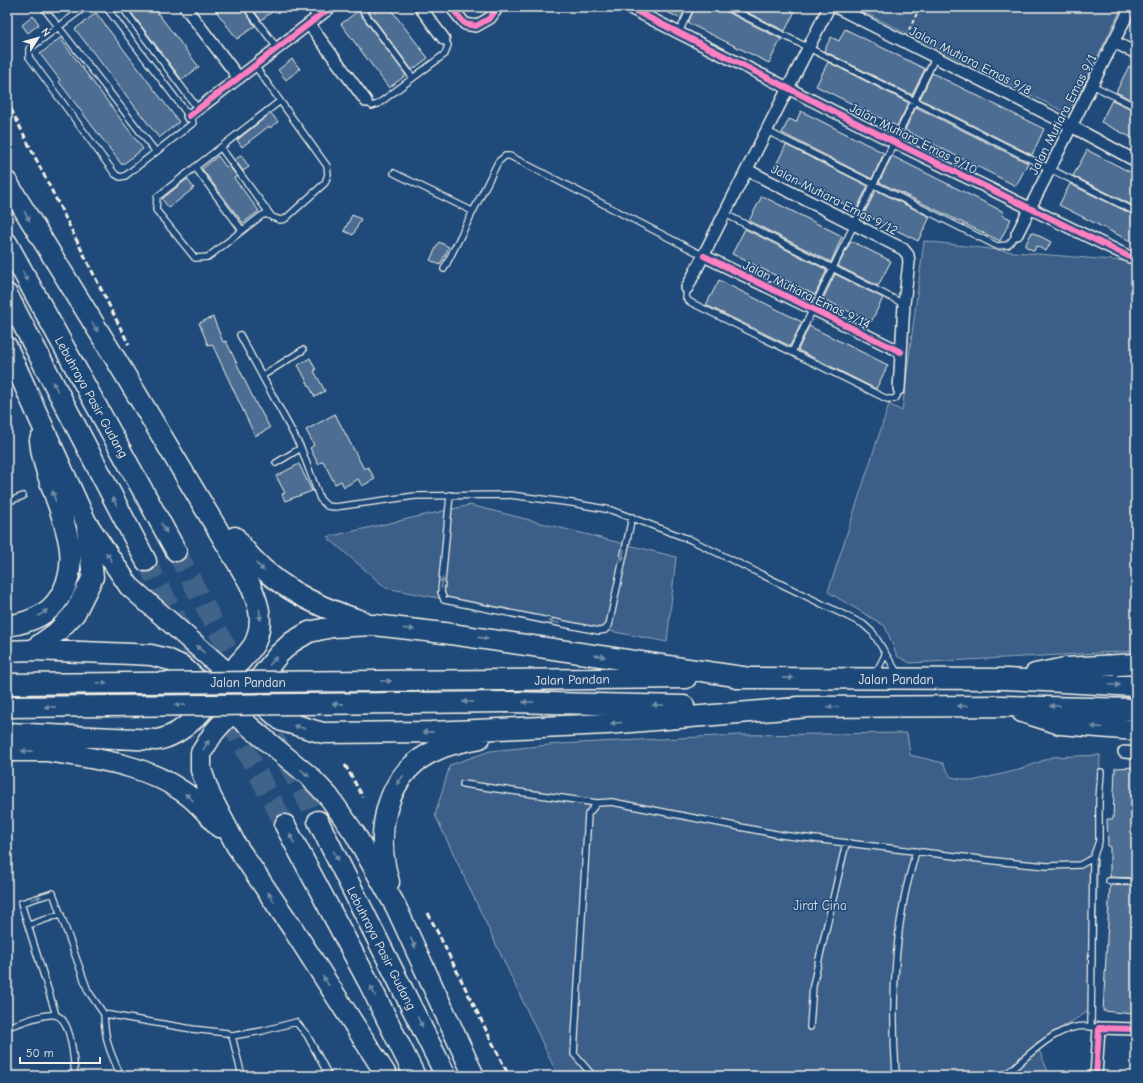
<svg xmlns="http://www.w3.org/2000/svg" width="1143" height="1083" font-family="'Comic Neue',sans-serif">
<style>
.green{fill:#3a5f88;stroke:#97a8b8}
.building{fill:#4d6e92;stroke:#f4f1e8}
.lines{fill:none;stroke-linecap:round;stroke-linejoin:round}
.highway-tunnel{stroke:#3f638a;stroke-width:20;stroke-dasharray:20 10;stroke-linecap:butt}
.lane-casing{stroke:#f4f1e8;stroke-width:8}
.street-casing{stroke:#f4f1e8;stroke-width:14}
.highway-casing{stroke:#f4f1e8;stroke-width:23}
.path{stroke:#f4f1e8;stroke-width:2;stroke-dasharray:4 3;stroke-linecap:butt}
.lane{stroke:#1f4a7a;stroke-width:5.5}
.street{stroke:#1f4a7a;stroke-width:11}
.highway{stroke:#1f4a7a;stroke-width:20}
.rail{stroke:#f4f1e8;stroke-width:3;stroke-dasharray:6 3;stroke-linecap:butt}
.highway-bridge-casing{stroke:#f4f1e8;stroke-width:23;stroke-linecap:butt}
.highway-bridge{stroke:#1f4a7a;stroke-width:20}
.cycleway-casing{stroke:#1f4a7a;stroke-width:8}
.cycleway{stroke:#ff80c0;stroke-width:6}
.oneway{fill:#748da6}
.labels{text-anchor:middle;stroke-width:3;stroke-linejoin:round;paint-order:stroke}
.street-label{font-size:13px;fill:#f4f1e8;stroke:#1f4a7a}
.park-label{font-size:13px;fill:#e1e2de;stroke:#1f4a7a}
</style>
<rect width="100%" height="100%" fill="#1f4a7a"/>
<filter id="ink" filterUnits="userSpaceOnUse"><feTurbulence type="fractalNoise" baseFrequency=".025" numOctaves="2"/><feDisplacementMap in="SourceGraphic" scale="8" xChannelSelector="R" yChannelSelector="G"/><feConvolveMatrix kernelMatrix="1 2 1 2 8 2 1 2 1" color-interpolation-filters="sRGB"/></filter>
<g filter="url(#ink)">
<path class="green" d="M854,7H1122L1069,114Z
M924,241L1014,252L1136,262V651L910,663L897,656L885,626L828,592L889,404L902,411Z
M470,505L676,557L667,642L386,588L327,537Z
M907,733L910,755L943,763L951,777L972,781L1019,770L1052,757L1100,755L1094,1008L1036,1043L1050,1076H558L435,815L450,765L490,751L559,744L739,735Z"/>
<path class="building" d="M127,7H153L199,67L182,80Z
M213,7H242L255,26L237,39Z
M251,7H279L261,20Z
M365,7H389L428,58L412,70Z
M657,7H686L681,19Z
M695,7H723L725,11L781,39L769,63L688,23Z
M736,7H797L785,31Z
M358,11L406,75L389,88L341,24Z
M96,13L179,122L159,138L75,29Z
M33,16L39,24L28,33L22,25Z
M845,29L925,69L912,95L824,51L831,37L839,41Z
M60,38L143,149L122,165L59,82L60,80L40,54Z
M292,59L300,69L286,80L278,70Z
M828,62L909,103L897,126L816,86Z
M1129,66L1136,70V102L1116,92Z
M932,73L1044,129L1032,155L920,99Z
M1112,100L1136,111V140L1101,122Z
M916,107L1028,163L1016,186L905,130Z
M801,111L884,153L872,179L782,133L789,119L796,122Z
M271,113L278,122L270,128L269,126L242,147L237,140Z
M786,145L868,186L856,210L774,169Z
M1087,150L1136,175V207L1073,176Z
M241,155L249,167L243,171L235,160Z
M218,156L226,167L228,165L237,176L234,178L259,211L243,223L202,169Z
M892,156L1004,212L1002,215L1011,219L1000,241L879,182Z
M187,179L194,188L169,208L162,199Z
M1070,184L1136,216V244L1059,205Z
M876,190L930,217L918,241L864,214Z
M762,196L842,236L831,262L749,221Z
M352,215L361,219L353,235L344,231Z
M745,229L827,270L815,295L732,254Z
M1032,232L1051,242L1046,251L1036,246L1034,251L1025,246Z
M851,241L891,261L878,286L838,266Z
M439,242L449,247L440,265L430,260Z
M835,274L883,298L871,322L823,299Z
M719,280L802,322L790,346L706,305Z
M213,317L223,342L226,341L258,408H259L270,428L255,436L212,344L208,345L199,323Z
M809,326L888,365L876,389L798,350Z
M310,358L316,370L314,371L325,391L315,397L298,365Z
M335,414L364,469L368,467L375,479L362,486L358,479L344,487L341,481L335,484L323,461L318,464L310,448L314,445L306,430Z
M299,464L312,491L285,501L282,494L285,493L276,476Z
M1136,767V878L1110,877V846L1108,847L1107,819H1113L1115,768Z
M1110,885L1136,886V1010L1133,1014L1103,1011Z"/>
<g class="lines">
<path class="highway-tunnel" d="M176,551L318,821
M146,561L285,825"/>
<defs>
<path id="lane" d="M43,7L156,152
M85,7L29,49V57L115,174L120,177L125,176L193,123L192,120L106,7
M122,7L198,109
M246,7L278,49
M360,7L413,78
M727,7L1136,212
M679,32L691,7
M255,66L327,166L328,174L325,183L285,219L280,220L265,214L261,216L208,257L195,258L156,210L157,197L280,101
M1092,85L1136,107
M366,101L372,106L378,104L445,54L448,45L444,39
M767,131L997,246L1008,245L1017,234
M221,148L272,217
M195,167L242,230
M394,173L472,211
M725,214L904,304
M444,269L498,162L505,156H510L704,256
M687,288L686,298L690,302L887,399H895L897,396L899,389
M240,335L301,448L320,499L327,506L335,507L415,496L510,495L572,503L611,510L691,540L863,624L873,633L898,674
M792,352L935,58
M262,376L303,350
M276,463L301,448
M450,495L441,592L444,600L599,631L605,630L609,625L632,517
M7,502L23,496
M873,673L878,669L885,655
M463,784L597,803
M1109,881L1136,882
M29,925L61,914
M104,1014C105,1040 109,1050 120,1074L129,1076
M56,1015L21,903L53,893L88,991L104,1014L192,1029L227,1033L232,1036L262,1031L296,1022L307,1035L329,1076
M7,1027C19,1024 43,1013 55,1015C72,1018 74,1062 75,1076
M810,1027L813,985L846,843
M1091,1027L1093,858
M232,1036L242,1076
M593,1076L574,1054L588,814L597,803L612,802L781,835L1004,862L1047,866L1080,865L1093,858L1099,841V800L1101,772
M896,1076C892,1017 893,957 904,899C907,883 912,867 916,851
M1004,1076C1029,1056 1059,1020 1093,1027"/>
<path id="street" d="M185,7L239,78
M312,7L319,16
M420,7L444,39
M451,7L465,24L476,26L490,18L498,7
M628,7L894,142L1130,257L1136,258
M836,7L1071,126L1136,161
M309,24L366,101
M1114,42L1136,53
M189,116L331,7
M747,170L903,249L908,255L909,262L904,304L899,389
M1017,234L1131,7
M704,256L901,352
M687,288L829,7
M1124,752L1136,753
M1096,1076L1099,1028L1136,1029"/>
<path id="highway" d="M7,182L118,363L249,582C257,600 264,617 257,637C255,647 244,657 238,664C218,690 192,734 157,740L7,733
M7,243L176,551
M7,294L146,561
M7,347L86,522L129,586L282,721L323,733L431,732L607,724L809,707
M235,537C266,582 311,605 362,621
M7,626C27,623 48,616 59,598C92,549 44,492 40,440
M32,650L57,632L75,613L93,577L87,527
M7,651L32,650L132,654L151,655L167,659L182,666L232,712L309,776L329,797L355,834L396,907L474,1076
M1035,674L1065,668L1136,664
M736,678L1006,679L1136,686
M504,680L686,678
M507,702L684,706
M796,707L1002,706L1136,709
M1022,712L1060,724L1136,730
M7,751H60
M47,751C94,759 142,763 182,791C196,800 208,814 219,827
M318,821L446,1076
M285,825L370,985L415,1076
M389,882C374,833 385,770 439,749C451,743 467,741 480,738
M387,1076L293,929L236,845L210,795L201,770V753L214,732L232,712L279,654L292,642L309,632L332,627L374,625L444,633L749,678"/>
</defs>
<use href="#lane" class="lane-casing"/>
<use href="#street" class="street-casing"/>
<use href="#highway" class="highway-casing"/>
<path class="path" d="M909,30L920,7"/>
<use href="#lane" class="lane"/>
<use href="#street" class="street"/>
<use href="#highway" class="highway"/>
<path class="rail" d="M7,101L129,345
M345,765L363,797
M428,913L509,1076"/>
<defs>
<path id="highway-bridge" d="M7,684L504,680
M7,707L507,702"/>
</defs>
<use href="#highway-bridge" class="highway-bridge-casing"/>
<use href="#highway-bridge" class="highway-bridge"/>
<defs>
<path id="cycleway" d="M451,7L465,24L476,26L490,18L498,7
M628,7L894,142L1130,257L1136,258
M189,116L331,7
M704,256L901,352
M1096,1076L1099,1028L1136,1029"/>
</defs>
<use href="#cycleway" class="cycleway-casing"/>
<use href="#cycleway" class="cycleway"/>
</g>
<defs><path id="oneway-solid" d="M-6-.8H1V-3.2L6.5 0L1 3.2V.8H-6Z"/></defs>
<g class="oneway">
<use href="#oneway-solid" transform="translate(27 216) rotate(60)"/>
<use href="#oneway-solid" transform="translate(25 276) rotate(61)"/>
<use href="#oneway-solid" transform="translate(95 327) rotate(58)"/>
<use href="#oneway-solid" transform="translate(55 386) rotate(-117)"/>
<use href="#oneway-solid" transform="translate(54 496) rotate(-107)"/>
<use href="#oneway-solid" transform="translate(115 502) rotate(-117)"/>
<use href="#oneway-solid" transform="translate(164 528) rotate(61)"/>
<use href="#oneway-solid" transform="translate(623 555) rotate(102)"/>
<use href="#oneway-solid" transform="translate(109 557) rotate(-123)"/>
<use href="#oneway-solid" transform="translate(260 567) rotate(44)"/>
<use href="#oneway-solid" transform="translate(442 583) rotate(-84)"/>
<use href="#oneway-solid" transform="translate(43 613) rotate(-34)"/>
<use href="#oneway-solid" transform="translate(260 615) rotate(84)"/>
<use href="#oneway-solid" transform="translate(554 622) rotate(-169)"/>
<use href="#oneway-solid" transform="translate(409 629) rotate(6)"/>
<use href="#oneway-solid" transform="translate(483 638) rotate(8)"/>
<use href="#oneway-solid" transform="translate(200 649) rotate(-139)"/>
<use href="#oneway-solid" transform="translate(600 656) rotate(8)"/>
<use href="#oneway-solid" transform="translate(273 661) rotate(-50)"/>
<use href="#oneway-solid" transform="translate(788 678) rotate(1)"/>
<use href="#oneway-solid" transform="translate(386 681)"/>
<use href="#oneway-solid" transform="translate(102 683)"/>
<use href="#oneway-solid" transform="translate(1115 685) rotate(3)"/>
<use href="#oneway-solid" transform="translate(468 702) rotate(179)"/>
<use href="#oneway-solid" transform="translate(528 702) rotate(-179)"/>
<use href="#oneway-solid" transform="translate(338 704) rotate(179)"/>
<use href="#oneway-solid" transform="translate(180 705) rotate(179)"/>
<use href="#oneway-solid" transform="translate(658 705) rotate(-179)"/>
<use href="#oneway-solid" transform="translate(963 706) rotate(180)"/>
<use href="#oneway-solid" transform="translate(1055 706) rotate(-180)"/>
<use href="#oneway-solid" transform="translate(50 707) rotate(179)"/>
<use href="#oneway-solid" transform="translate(833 707) rotate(180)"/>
<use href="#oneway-solid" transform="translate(616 723) rotate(175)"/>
<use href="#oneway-solid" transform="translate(299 727) rotate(-162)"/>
<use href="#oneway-solid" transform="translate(1097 727) rotate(-175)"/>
<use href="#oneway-solid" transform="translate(428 732) rotate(179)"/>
<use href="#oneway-solid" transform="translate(206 745) rotate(-59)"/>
<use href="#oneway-solid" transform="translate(27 751) rotate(-179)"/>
<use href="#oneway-solid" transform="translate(305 773) rotate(41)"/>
<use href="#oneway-solid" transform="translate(400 780) rotate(127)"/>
<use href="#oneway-solid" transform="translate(189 797) rotate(-139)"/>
<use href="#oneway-solid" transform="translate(292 839) rotate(-118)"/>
<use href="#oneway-solid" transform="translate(336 856) rotate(63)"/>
<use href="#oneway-solid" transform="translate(271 897) rotate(-124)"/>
<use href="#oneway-solid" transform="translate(36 898) rotate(-18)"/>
<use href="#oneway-solid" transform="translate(413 943) rotate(65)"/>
<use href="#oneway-solid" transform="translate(326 981) rotate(-123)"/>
<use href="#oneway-solid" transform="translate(373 991) rotate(-116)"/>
<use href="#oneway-solid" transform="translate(420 1022) rotate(64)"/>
</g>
</g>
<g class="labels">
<g class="street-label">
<text transform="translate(971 60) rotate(27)" y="5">Jalan Mutiara Emas 9/8</text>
<text transform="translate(1062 114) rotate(-63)" y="5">Jalan Mutiara Emas 9/1</text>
<text transform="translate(914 138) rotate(27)" y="5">Jalan Mutiara Emas 9/10</text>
<text transform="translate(835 199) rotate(27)" y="5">Jalan Mutiara Emas 9/12</text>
<text transform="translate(807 294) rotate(26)" y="5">Jalan Mutiara Emas 9/14</text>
<text transform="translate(92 397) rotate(61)" y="5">Lebuhraya Pasir Gudang</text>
<text transform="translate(572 679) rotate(-1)" y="5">Jalan Pandan</text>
<text x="896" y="684">Jalan Pandan</text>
<text x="248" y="687">Jalan Pandan</text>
<text transform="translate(382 948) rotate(63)" y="5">Lebuhraya Pasir Gudang</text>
</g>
<g class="park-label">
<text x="820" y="910">Jirat Cina</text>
</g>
</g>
<rect width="1143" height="1083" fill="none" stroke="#1f4a7a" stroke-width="24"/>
<rect x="12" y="12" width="1119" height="1059" fill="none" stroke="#f4f1e8" stroke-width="1.5" filter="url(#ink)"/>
<g transform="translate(38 38) rotate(53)" stroke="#1f4a7a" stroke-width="3" paint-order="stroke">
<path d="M0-3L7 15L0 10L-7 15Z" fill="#f4f1e8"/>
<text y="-6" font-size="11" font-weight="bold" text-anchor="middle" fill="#f4f1e8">N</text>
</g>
<path d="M20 1057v6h80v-6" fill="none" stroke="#f4f1e8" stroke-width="2"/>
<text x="26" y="1057" font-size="12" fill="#f4f1e8" stroke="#1f4a7a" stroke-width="3" paint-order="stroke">50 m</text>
</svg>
